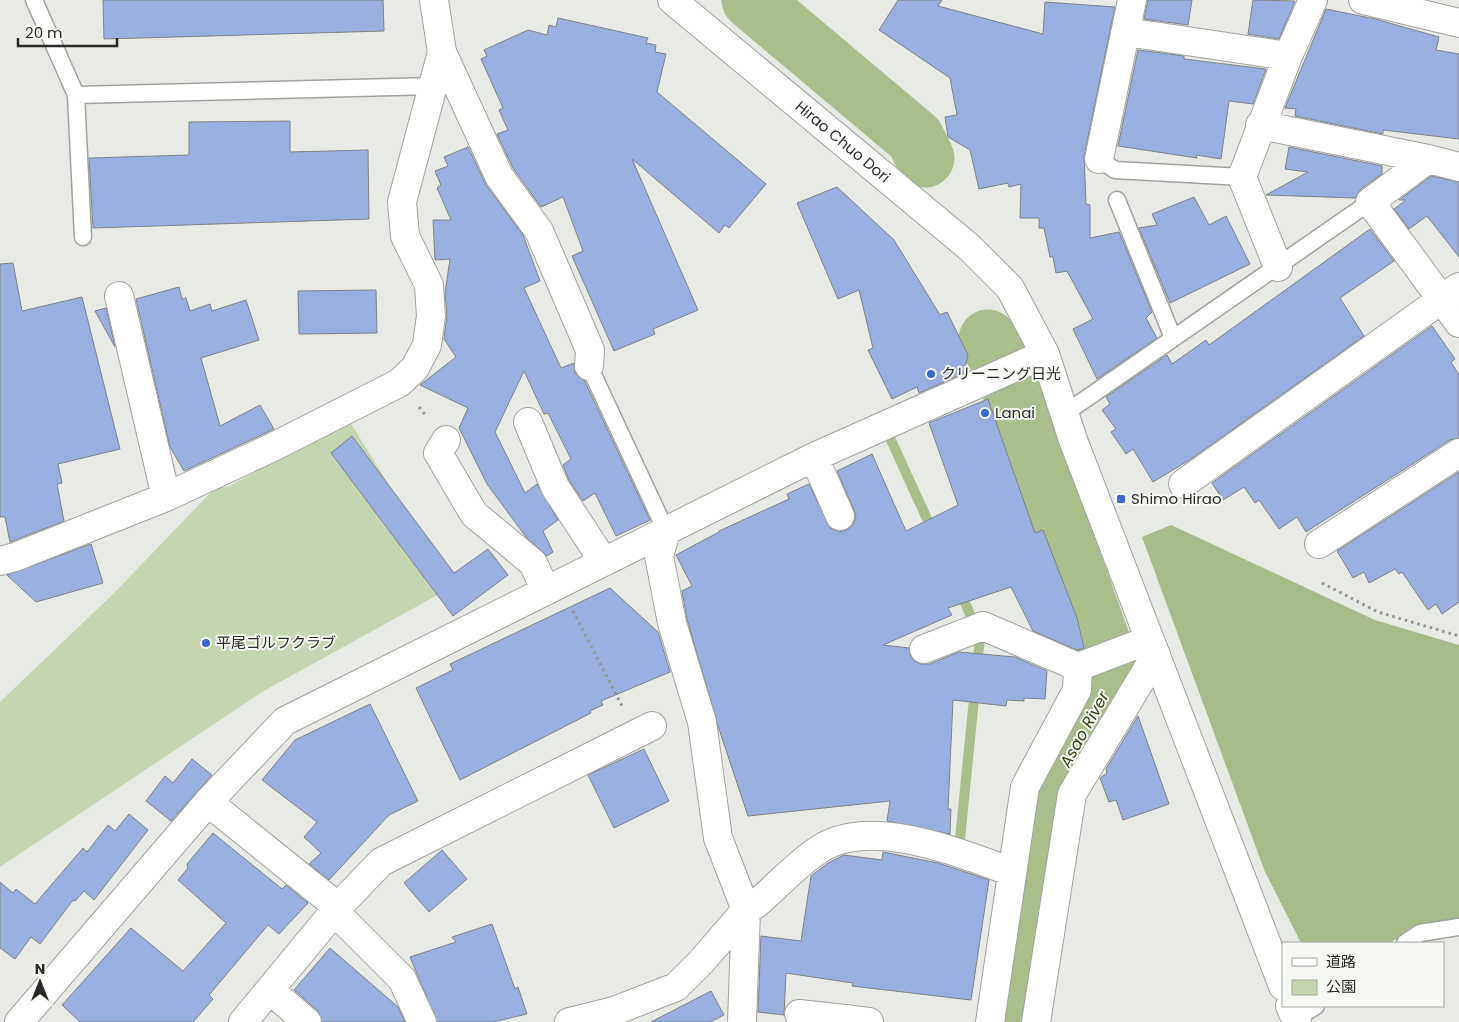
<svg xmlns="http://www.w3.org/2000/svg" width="1459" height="1022" font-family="Poppins,'Noto Sans JP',sans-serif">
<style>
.green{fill:#c6d5b1}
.forest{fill:#a7bb89}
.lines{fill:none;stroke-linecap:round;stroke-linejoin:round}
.stream{stroke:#a9be8b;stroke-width:10}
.river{stroke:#a9be8b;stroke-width:59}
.building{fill:#99afdf;stroke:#7f8185}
.lane-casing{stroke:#a0a29d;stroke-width:19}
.street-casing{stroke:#a0a29d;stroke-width:30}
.secondary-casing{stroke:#a0a29d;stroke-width:30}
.path{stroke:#959693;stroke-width:3;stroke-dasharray:2.5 4;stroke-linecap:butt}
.lane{stroke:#fff;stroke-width:16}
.street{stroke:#fff;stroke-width:28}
.secondary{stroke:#fff;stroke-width:28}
.poi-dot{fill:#3a66d6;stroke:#f6f8f3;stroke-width:2}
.labels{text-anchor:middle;stroke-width:4;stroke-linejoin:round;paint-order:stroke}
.street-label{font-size:15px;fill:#292a28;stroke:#f6f8f3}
.poi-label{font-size:15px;fill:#292a28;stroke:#f6f8f3;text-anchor:start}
.water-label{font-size:16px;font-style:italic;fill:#304207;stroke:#f6f8f3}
</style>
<rect width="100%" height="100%" fill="#e8eae6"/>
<path class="green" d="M350,422L452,587L262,692L0,867V702L113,594L216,487H227Z"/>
<path class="forest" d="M1171,525L1375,620L1459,645V920L1415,925L1390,943H1301L1265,872L1142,537Z"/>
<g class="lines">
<path class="stream" d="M891,440L933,532
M960,591L972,619
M977,667L980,638
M960,839L975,689"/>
<path class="river" d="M751,0L915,138L925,158
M988,339L1005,372L1111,670L1107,689L1047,794L1013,1022"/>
</g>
<path class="building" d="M103,0H383L384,31L104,39Z
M898,0H942L938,6L1043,34L1045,2L1115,7L1084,156L1086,204L1090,205V238L1119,232L1152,312L1146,318L1157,338L1097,379L1073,329L1093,319L1067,271L1056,273L1053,257H1050L1044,228H1039V218H1020L1021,184L1009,187L1008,183L979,189L970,150L948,137L945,117L957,115L950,78L879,30Z
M1148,0H1192L1188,25L1144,19Z
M1253,0L1295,1L1279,39L1248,34Z
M1326,9L1375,19L1439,37L1436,50L1459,54V139L1383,130V134L1295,116L1296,109L1285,108Z
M558,18L648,38L646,43L656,45L655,52L666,54L657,92L766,184L729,228L725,225L719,233L632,159L698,310L653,329L655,334L614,351L572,256L583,251L563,197L541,207L513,168L497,134L508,130L499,110L503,108L481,59L487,56L484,50L528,30L547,35L549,25L556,27Z
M1138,50L1184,56V59L1266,69L1253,104L1229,101L1221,159L1196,155L1197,158L1118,146Z
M290,121V152L368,150L369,219L93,228L89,158L189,155V122Z
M468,147L486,185L523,235L540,281L524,288L561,368L574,363L575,373L584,380L650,520L616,536L595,493L583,501L569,480L563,465L571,459L548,413L544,414L524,371L495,432L525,493L537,484L558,520L543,531L553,552L547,556L526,537L487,484L459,428L468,408L420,385L456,357L444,339L447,315L445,293L450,259L435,260L433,220H451L437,188L441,185L435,171L448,166L444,157Z
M1289,147L1382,166V174L1361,189L1355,198L1266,195L1308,172L1285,169Z
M1431,176L1459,182V257L1427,216L1409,229L1394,209L1406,200H1399Z
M837,187L894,240L940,315L947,312L968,355L964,373L919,393L917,387L892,399L868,350L873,348L859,290L838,299L797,203Z
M1194,197L1209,225L1226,216L1250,264L1170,303L1139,228L1157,225L1152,214Z
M1370,229L1394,261L1340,298L1364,336L1191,459L1153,482L1133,449L1126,454L1111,432L1116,429L1102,410L1110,404L1106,397L1167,355L1172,364L1206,340L1209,345Z
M13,263L22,311L82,297L120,449L58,464L62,483L57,484L64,521L10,542L5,517H0V264Z
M179,287L182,299L186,298L190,311L210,304L212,311L246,300L259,340L201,358L220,426L260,405L274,429L184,471L170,447L136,299Z
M376,290L377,333L299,334L298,291Z
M106,308L115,347L95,311Z
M1432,326L1455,359L1451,362L1459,375V438L1450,440L1306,532L1297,517L1279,529L1259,500L1255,503L1244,487L1223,500L1212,483Z
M988,399L1035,533L1043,530L1077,618L1084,648L1077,650L1033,631L1011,587L948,608L952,615L883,645L909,648L910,655L914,661L921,664H930L959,652L1015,657L1047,671L1045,699L1024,698V701L1007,700L1006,706L953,700L948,809H951L950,834L887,821L890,801L748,816L718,726L687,619L682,591L692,586L676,555L719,532V531L789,499L787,494L809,484L830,528L839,532L847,530L853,525L856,517L854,510L837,471L872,454L906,531L958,505L929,423Z
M352,436L454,573L488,549L508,575L453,616L331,453Z
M1459,472V602L1442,614L1436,604L1428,610L1402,572L1399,574L1395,569L1369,583L1364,572L1353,578L1337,551Z
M91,544L103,583L36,602L7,575Z
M610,588L658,632L670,672L601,701L603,705L590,711L591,713L460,780L416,688L453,670L450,664Z
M370,704L418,801L389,815L329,880L309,864L321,853L304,837L317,822L262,780L295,740Z
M1138,716L1169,804L1123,820L1116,800L1109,802L1100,778L1107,773L1106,769Z
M644,749L669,801L614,828L588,775Z
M192,759L212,775L171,821L146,801L165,776L173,783Z
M129,814L148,830L94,900L84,891L75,901L73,900L40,944L31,937L15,959L0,948V882L13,893L16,889L35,904L83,848L87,852L108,825L115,831Z
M213,833L282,889L286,885L308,903L279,934L268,925L209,995L213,999L193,1022H80L62,1005L131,928L183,971L226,923L178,880L188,868L187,864Z
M442,850L467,879L429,912L404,883Z
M883,852L938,863L989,880L971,1000L852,986L853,983L786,973L784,1015L758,1012L761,936L801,941L811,876L828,863L844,855L882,860Z
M492,924L515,989L518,987L527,1014L493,1022H437L410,957L456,942L452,937Z
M330,948L398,1007L405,1022H322L318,1011L294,990Z
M711,991L724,1015L710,1022H651Z"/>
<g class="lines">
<defs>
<path id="lane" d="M34,0L76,95L83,237
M76,95L433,86
M1099,159L1115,170L1242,177
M1117,200L1173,338
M589,366L666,531
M1064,414L1370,202
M1405,943L1420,933L1459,927
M1295,1019L1316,1006"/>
<path id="street" d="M1363,0L1459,23
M1126,32L1288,56
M442,52L499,176L539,231L590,350L589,366
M1260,125L1428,159L1370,202L1459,323
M1099,159L1132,0
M1428,159L1459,167
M1278,267L1242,177L1288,56L1313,0
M119,296L166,497
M528,422L555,487L604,562
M446,440L438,453L474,514L533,563L546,591
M814,457L840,516
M1183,484L1459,287
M666,531L659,556L672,623L702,722L718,838L746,910L742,1022
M1319,544L1459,453
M0,561L15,557L166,497L273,447L399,383L415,368L427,345L431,316L429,285L405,236L402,202L442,52L434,0
M924,649L983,626L1078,667
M208,802L338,907L341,918L402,979L422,1022
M270,990L307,1022
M799,1014L836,1018
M19,1022L208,802L285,721L814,457L1045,354
M243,1022L338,907L381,862L652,726
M569,1022L614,1011L676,987L701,962L746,910L756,904C775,888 800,861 820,849C871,816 960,853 1012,872
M836,1022V1018L869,1022
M990,1022L1025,787L1077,690L1078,667L1149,640
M1036,1022L1072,794L1156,655"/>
<g id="secondary">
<path id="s1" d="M672,0L969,247L1010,288L1045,354L1073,440L1283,986"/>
<path d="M1290,1006L1297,1022"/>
</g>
</defs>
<use href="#lane" class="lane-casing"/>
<use href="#street" class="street-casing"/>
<use href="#secondary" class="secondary-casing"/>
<path class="path" d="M419,407L427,417
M1322,583L1378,612L1459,636
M573,611L622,706"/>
<use href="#lane" class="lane"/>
<use href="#street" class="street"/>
<use href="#secondary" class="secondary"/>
</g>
<g class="poi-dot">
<circle cx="931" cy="374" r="5"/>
<circle cx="985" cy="413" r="5"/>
<rect x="1116" y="494" width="10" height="10" rx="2.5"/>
<circle cx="206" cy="643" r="5"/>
</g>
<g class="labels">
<g class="street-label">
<text dy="5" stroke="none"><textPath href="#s1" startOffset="222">Hirao Chuo Dori</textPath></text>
</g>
<g class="poi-label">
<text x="941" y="379">クリーニング日光</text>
<text x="995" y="418">Lanai</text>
<text x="1131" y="504">Shimo Hirao</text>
<text x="216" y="648">平尾ゴルフクラブ</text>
</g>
<g class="water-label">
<text transform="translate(1084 729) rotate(-61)" y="6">Asao River</text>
</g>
</g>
<rect x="1282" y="942" width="162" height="65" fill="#f6f8f3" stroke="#a4a6a2"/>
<rect x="1292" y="958" width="25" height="8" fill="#ffffff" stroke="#a4a6a2"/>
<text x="1326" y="967" font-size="15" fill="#292a28">道路</text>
<rect x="1292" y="980" width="25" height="15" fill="#c6d5b1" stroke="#a4a6a2"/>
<text x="1326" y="992" font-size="15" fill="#292a28">公園</text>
<g transform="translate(40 982)" stroke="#f6f8f3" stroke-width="4" paint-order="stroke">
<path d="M0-4L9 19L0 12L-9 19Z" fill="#292a28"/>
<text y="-8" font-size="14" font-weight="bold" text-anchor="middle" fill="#292a28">N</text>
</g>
<path d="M18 38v8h99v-8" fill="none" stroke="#292a28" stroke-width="2.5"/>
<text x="25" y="38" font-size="15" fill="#292a28" stroke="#f6f8f3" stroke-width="4" paint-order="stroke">20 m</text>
</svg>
